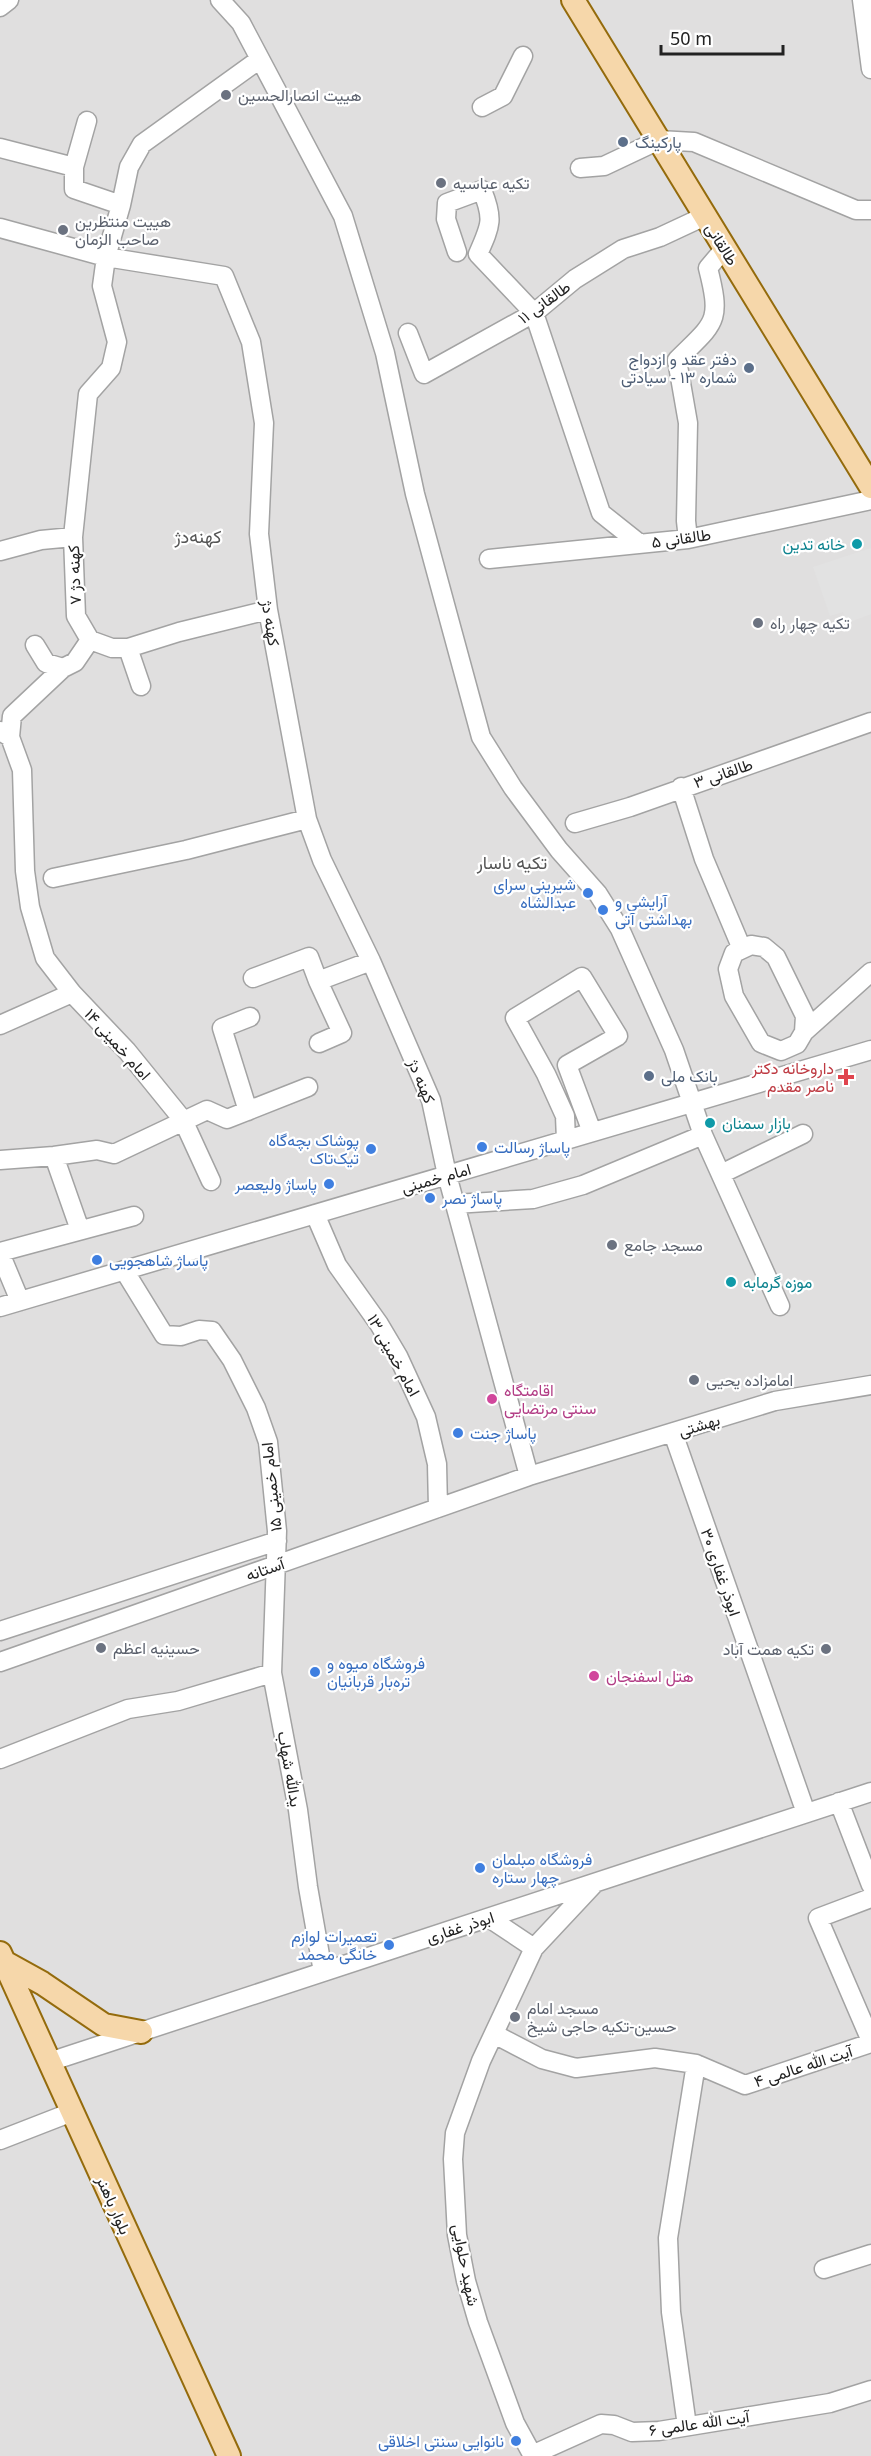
<svg xmlns="http://www.w3.org/2000/svg" width="871" height="2456" font-family="'Noto Sans',Vazirmatn,sans-serif">
<style>
.residential{fill:#e0dfdf}
.parking{fill:#e2e2e2}
.lines{fill:none;stroke-linecap:round;stroke-linejoin:round}
.minor-casing{stroke:#a3a3a3;stroke-width:21}
.major-casing{stroke:#946b0c;stroke-width:26}
.minor{stroke:#fff;stroke-width:18}
.major{stroke:#f6d7aa;stroke-width:22}
.worship-dot{fill:#6b7280;stroke:#fff;stroke-width:2}
.service-dot{fill:#5c6f8a;stroke:#fff;stroke-width:2}
.culture-dot{fill:#0f9aa8;stroke:#fff;stroke-width:2}
.shop-dot{fill:#3f7fe0;stroke:#fff;stroke-width:2}
.health-dot{fill:#e0444e;stroke:#fff;stroke-width:2}
.hotel-dot{fill:#d1479c;stroke:#fff;stroke-width:2}
.labels{text-anchor:middle;stroke-width:4.5;stroke-linejoin:round;paint-order:stroke}
.worship-label{font-size:16px;fill:#5b616d;stroke:#fff;text-anchor:start}
.service-label{font-size:16px;fill:#4e5e75;stroke:#fff;text-anchor:start}
.street-label{font-size:16px;fill:#222;stroke:#fff}
.culture-label{font-size:16px;fill:#0d838f;stroke:#fff;text-anchor:start}
.shop-label{font-size:16px;fill:#366cbe;stroke:#fff;text-anchor:start}
.health-label{font-size:16px;fill:#be3a42;stroke:#fff;text-anchor:end}
.hotel-label{font-size:16px;fill:#b23c85;stroke:#fff;text-anchor:start}
.neighbourhood-label{font-size:18px;fill:#555;stroke:#fff}
</style>
<rect width="100%" height="100%" fill="#f1efe9"/>
<path class="residential" d="M0,0H871V2456H0Z"/>
<path class="parking" d="M871,548V614L847,623L843,612L830,616L813,567Z"/>
<g class="lines">
<defs>
<path id="minor" d="M220,0L241,23L343,216L385,353L415,494L481,737L513,788L559,850L598,894L620,929L674,1050L703,1135L583,1185L533,1199L455,1204
M862,0L871,69
M0,7L9,0
M260,59L142,144L129,167L121,205L106,257L102,286L117,342L111,368L88,394L73,537L76,616L90,640L112,648H128L179,632L268,610
M482,107L503,96L523,56
M0,148L74,167V189L121,205
M74,167L87,121
M580,168L604,166L659,140L694,142L856,210H871
M0,228L106,257L224,276L251,342L264,423L259,534L268,610L307,819L322,860L371,961L431,1100L447,1175L529,1476
M457,252L446,219L447,203L482,190C494,219 491,225 478,254L534,313L601,513L640,544
M408,333L424,374L534,313L575,279L623,249L660,237L705,216
M688,539L686,521L688,423L677,360C715,322 722,323 708,268L725,248
M0,551L41,540L73,537
M489,559L688,539L871,500
M35,645L46,663L63,668L75,662L90,640
M128,648L141,686
M0,731L10,737L22,770L25,871L30,907L45,958L72,993L127,1051L183,1120L211,1181
M10,737L12,716L63,668
M681,787L704,859L742,949
M575,823L630,807L871,722
M53,878L186,850L307,819
M751,945L764,947L776,957L805,1016L804,1032L797,1044L781,1051L761,1043L734,996L728,969L734,953Z
M253,978L309,957L318,981L371,961
M318,981L342,1033L319,1043
M0,1025L72,993
M804,1032L871,972
M248,1111L222,1028L250,1017
M703,1135L780,1306
M566,1140L565,1116L546,1074L515,1018L582,977L618,1036L567,1065L592,1132
M54,1156L80,1230
M0,1160L54,1156L97,1150L114,1154L207,1110L227,1119L308,1087
M721,1174L803,1134
M315,1214L337,1265L379,1324L398,1356L426,1417L437,1464L438,1508
M0,1252L134,1216
M0,1253L20,1301
M124,1270L164,1335L181,1336L199,1330L212,1331L232,1360L256,1408L268,1442L277,1531L272,1673L298,1810L308,1887L323,1972
M0,1307L871,1050
M673,1433L806,1813
M0,1631L277,1541
M0,1662L529,1476L775,1401L871,1385
M0,1759L128,1709L178,1701L272,1673
M839,1802L871,1885
M871,1898L818,1918L871,2041
M489,1918L534,1948
M494,2034L542,2059L576,2068L655,2058L696,2064L745,2085L871,2043
M49,2062L871,1792
M0,2140L72,2112
M824,2269L871,2254
M687,2426L671,2312L668,2238L696,2064
M532,2455L601,2424L614,2425L632,2432L659,2431L830,2403L871,2390
M533,2456L515,2423L478,2322L466,2281L457,2235L453,2159L455,2133L481,2061L534,1948L593,1885"/>
<path id="major" d="M573,0L871,487
M0,1953L229,2456
M4,1962L42,1983L104,2025L141,2032"/>
</defs>
<use href="#minor" class="minor-casing"/>
<use href="#major" class="major-casing"/>
<use href="#minor" class="minor"/>
<use href="#major" class="major"/>
</g>
<g class="worship-dot">
<circle cx="226" cy="95" r="6"/>
<circle cx="441" cy="183" r="6"/>
<circle cx="63" cy="230" r="6"/>
<circle cx="758" cy="623" r="6"/>
<circle cx="612" cy="1245" r="6"/>
<circle cx="694" cy="1380" r="6"/>
<circle cx="101" cy="1648" r="6"/>
<circle cx="826" cy="1649" r="6"/>
<circle cx="515" cy="2017" r="6"/>
</g>
<g class="service-dot">
<circle cx="623" cy="142" r="6"/>
<circle cx="749" cy="368" r="6"/>
<circle cx="649" cy="1076" r="6"/>
</g>
<g class="culture-dot">
<circle cx="857" cy="544" r="6"/>
<circle cx="710" cy="1123" r="6"/>
<circle cx="731" cy="1282" r="6"/>
</g>
<g class="shop-dot">
<circle cx="588" cy="893" r="6"/>
<circle cx="603" cy="910" r="6"/>
<circle cx="482" cy="1147" r="6"/>
<circle cx="371" cy="1149" r="6"/>
<circle cx="329" cy="1184" r="6"/>
<circle cx="430" cy="1198" r="6"/>
<circle cx="97" cy="1260" r="6"/>
<circle cx="458" cy="1433" r="6"/>
<circle cx="315" cy="1672" r="6"/>
<circle cx="480" cy="1868" r="6"/>
<circle cx="389" cy="1945" r="6"/>
<circle cx="516" cy="2441" r="6"/>
</g>
<path class="health-dot" d="M843 1068h6v6h6v6h-6v6h-6v-6h-6v-6h6z"/>
<g class="hotel-dot">
<circle cx="492" cy="1399" r="6"/>
<circle cx="594" cy="1676" r="6"/>
</g>
<g class="labels">
<g class="worship-label">
<text x="238" y="101">هییت انصارالحسین</text>
<text x="453" y="189">تکیه عباسیه</text>
<text x="75" y="227">هییت منتظرین<tspan x="75" dy="18">صاحب الزمان</tspan></text>
<text x="770" y="629">تکیه چهار راه</text>
<text x="624" y="1251">مسجد جامع</text>
<text x="706" y="1386">امامزاده یحیی</text>
<text x="113" y="1654">حسینیه اعظم</text>
<text x="814" y="1655" text-anchor="end">تکیه همت آباد</text>
<text x="527" y="2014">مسجد امام<tspan x="527" dy="18">حسین-تکیه حاجی شیخ</tspan></text>
</g>
<g class="service-label">
<text x="635" y="148">پارکینگ</text>
<text x="737" y="365" text-anchor="end">دفتر عقد و ازدواج<tspan x="737" dy="18">شماره ۱۳ - سیادتی</tspan></text>
<text x="661" y="1082">بانک ملی</text>
</g>
<g class="street-label">
<text transform="translate(722 244) rotate(58)" y="6">طالقانی</text>
<text transform="translate(544 302) rotate(-36)" y="6">طالقانی ۱۱</text>
<text transform="translate(681 538) rotate(-8)" y="6">طالقانی ۵</text>
<text transform="translate(74 575) rotate(-92)" y="6">کهنه دژ ۷</text>
<text transform="translate(271 623) rotate(81)" y="6">کهنه دژ</text>
<text transform="translate(723 773) rotate(-19)" y="6">طالقانی ۳</text>
<text transform="translate(118 1044) rotate(48)" y="6">امام خمینی ۱۴</text>
<text transform="translate(422 1081) rotate(68)" y="6">کهنه دژ</text>
<text transform="translate(436 1178) rotate(-16)" y="6">امام خمینی</text>
<text transform="translate(394 1355) rotate(61)" y="6">امام خمینی ۱۳</text>
<text transform="translate(699 1425) rotate(-17)" y="6">بهشتی</text>
<text transform="translate(271 1487) rotate(-96)" y="6">امام خمینی ۱۵</text>
<text transform="translate(265 1569) rotate(-19)" y="6">آستانه</text>
<text transform="translate(721 1572) rotate(71)" y="6">ابوذر غفاری ۳۰</text>
<text transform="translate(290 1769) rotate(80)" y="6">یدالله شهاب</text>
<text transform="translate(460 1927) rotate(-18)" y="6">ابوذر غفاری</text>
<text transform="translate(803 2066) rotate(-18)" y="6">آیت الله عالمی ۴</text>
<text transform="translate(114 2205) rotate(66)" y="6">بلوار باهنر</text>
<text transform="translate(466 2265) rotate(79)" y="6">شهید حلوایی</text>
<text transform="translate(699 2423) rotate(-8)" y="6">آیت الله عالمی ۶</text>
</g>
<g class="culture-label">
<text x="845" y="550" text-anchor="end">خانه تدین</text>
<text x="722" y="1129">بازار سمنان</text>
<text x="743" y="1288">موزه گرمابه</text>
</g>
<g class="shop-label">
<text x="576" y="890" text-anchor="end">شیرینی سرای<tspan x="576" dy="18">عبدالشاه</tspan></text>
<text x="615" y="907">آرایشی و<tspan x="615" dy="18">بهداشتی آتی</tspan></text>
<text x="359" y="1146" text-anchor="end">پوشاک بچه‌گاه<tspan x="359" dy="18">تیک‌تاک</tspan></text>
<text x="494" y="1153">پاساژ رسالت</text>
<text x="317" y="1190" text-anchor="end">پاساژ ولیعصر</text>
<text x="442" y="1204">پاساژ نصر</text>
<text x="109" y="1266">پاساژ شاهجویی</text>
<text x="470" y="1439">پاساژ جنت</text>
<text x="327" y="1669">فروشگاه میوه و<tspan x="327" dy="18">تره‌بار قربانیان</tspan></text>
<text x="492" y="1865">فروشگاه مبلمان<tspan x="492" dy="18">چهار ستاره</tspan></text>
<text x="377" y="1942" text-anchor="end">تعمیرات لوازم<tspan x="377" dy="18">خانگی محمد</tspan></text>
<text x="504" y="2447" text-anchor="end">نانوایی سنتی اخلاقی</text>
</g>
<g class="health-label">
<text x="834" y="1074">داروخانه دکتر<tspan x="834" dy="18">ناصر مقدم</tspan></text>
</g>
<g class="hotel-label">
<text x="504" y="1396">اقامتگاه<tspan x="504" dy="18">سنتی مرتضایی</tspan></text>
<text x="606" y="1682">هتل اسفنجان</text>
</g>
<g class="neighbourhood-label">
<text x="198" y="543">کهنه‌دژ</text>
<text x="512" y="869">تکیه ناسار</text>
</g>
</g>
<path d="M661 45v9h122v-9" fill="none" stroke="#222222" stroke-width="3"/>
<text x="670" y="45" font-size="18" fill="#222222" stroke="#ffffff" stroke-width="4.5" paint-order="stroke">50 m</text>
</svg>
